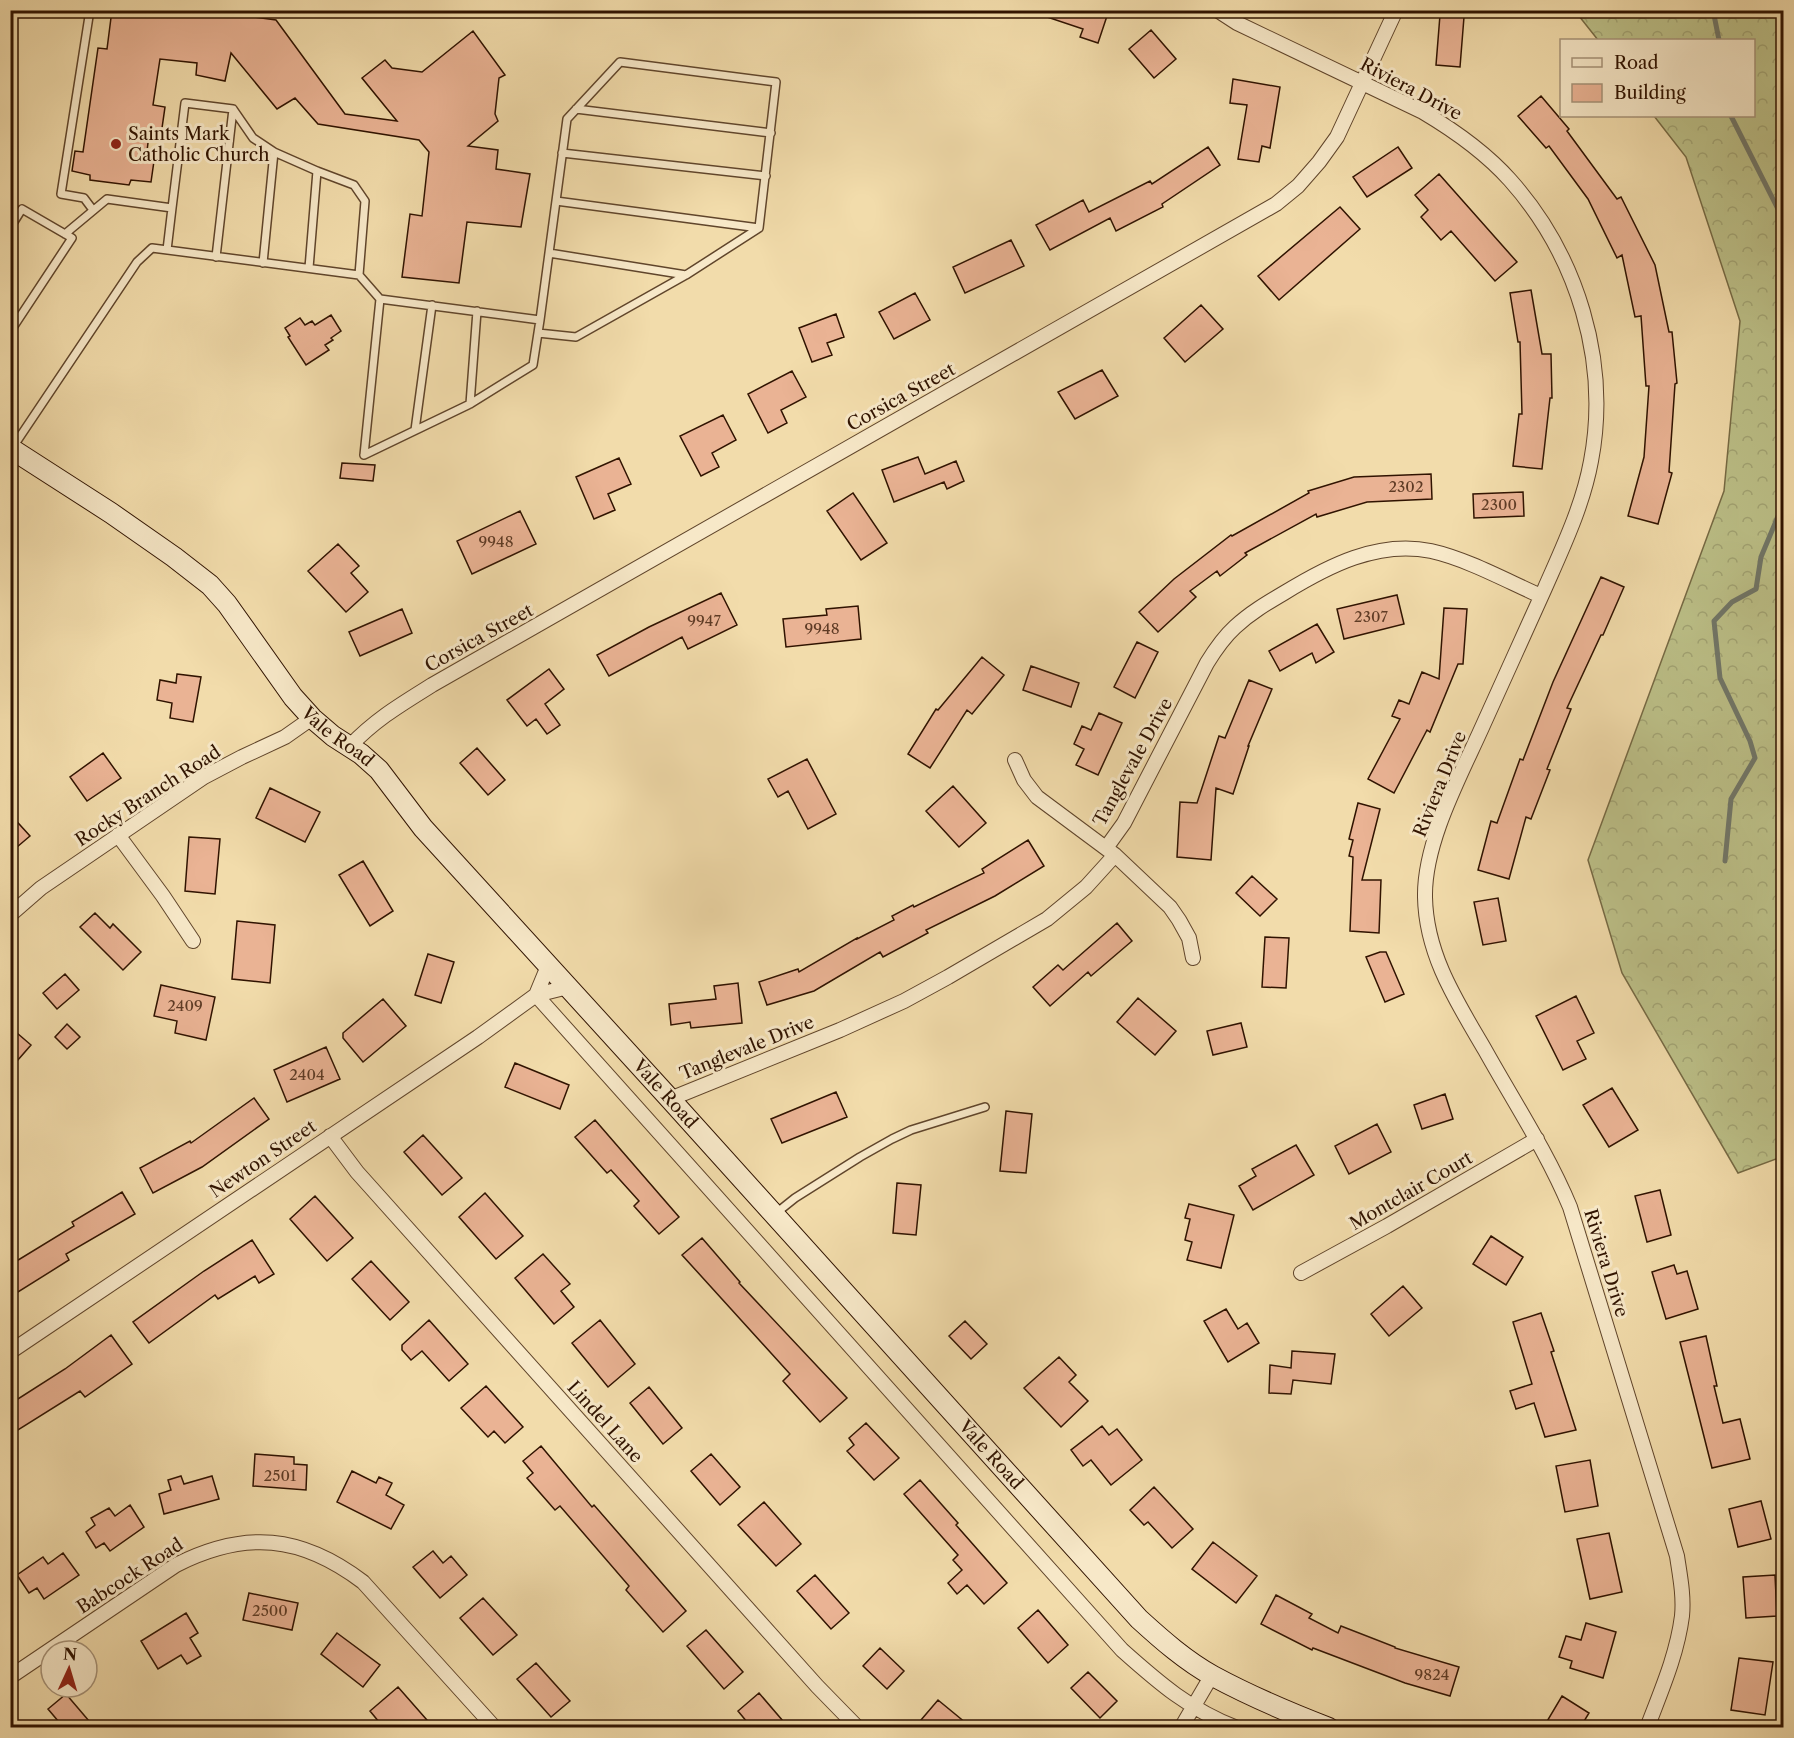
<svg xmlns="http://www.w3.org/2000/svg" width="1794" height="1738" font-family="'Libre Caslon Text',serif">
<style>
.forest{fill:url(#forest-crowns);stroke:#766a44;stroke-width:1.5}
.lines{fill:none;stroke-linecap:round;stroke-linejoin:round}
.stream{stroke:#717769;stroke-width:5}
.building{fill:#eab394;stroke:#301300;stroke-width:1.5}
.lane-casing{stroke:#60452b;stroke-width:10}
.street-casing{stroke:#60452b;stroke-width:16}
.secondary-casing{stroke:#301300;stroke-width:22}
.lane{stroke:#f7e8c8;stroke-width:7}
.street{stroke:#f7e8c8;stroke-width:14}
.secondary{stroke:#f7e8c8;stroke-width:20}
.poi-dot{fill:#8f2418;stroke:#f7e8c8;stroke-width:2}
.labels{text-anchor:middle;stroke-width:6;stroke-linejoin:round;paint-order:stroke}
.number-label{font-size:15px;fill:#5e3b25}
.street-label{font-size:18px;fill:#301300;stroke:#f7e8c8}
.poi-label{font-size:18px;fill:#301300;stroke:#f7e8c8;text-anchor:start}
</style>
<defs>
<pattern id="forest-crowns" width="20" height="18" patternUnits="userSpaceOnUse" patternTransform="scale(1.5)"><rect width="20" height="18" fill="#bcc088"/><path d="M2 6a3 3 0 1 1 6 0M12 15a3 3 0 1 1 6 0" fill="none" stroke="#a2a474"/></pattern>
</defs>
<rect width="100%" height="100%" fill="#f2dcab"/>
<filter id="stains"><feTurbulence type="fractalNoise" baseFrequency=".00333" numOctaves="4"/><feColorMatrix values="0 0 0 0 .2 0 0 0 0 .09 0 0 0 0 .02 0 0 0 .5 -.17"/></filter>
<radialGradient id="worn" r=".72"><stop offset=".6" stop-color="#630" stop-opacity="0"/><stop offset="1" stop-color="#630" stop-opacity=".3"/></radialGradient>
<path class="forest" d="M1575,11H1783L1784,1156L1738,1173L1622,973L1588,860L1724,491L1740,321L1686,157L1654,116H1754V40H1598Z"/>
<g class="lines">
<path class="stream" d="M1713,10L1719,40
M1731,116L1784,221
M1725,861L1731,799L1755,758L1750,741L1720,678L1714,621L1732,602L1756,589L1761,557L1784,502"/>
</g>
<path class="building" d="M112,10H201L276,20L345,114L397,121L362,78L385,60L392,68L422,72L473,31L505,75L499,78L495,114L498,121L468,146L498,150L496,169L530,174L521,227L467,222L459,283L402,277L410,214L422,216L429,152L419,140L318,124L295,98L277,109L231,53L225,81L196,75L197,63L160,59L153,105L165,107L161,135L149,134L146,160L154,161L151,182L131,180L129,185L90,180V175L72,171L75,151L83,152L98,48L107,49Z
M1035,10H1109L1098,43L1080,37L1083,29L1035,13Z
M1440,15L1464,17L1460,67L1436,65Z
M1151,30L1176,59L1154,78L1129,49Z
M1233,79L1280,87L1270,148L1262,146L1259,162L1238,159L1247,105L1230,103Z
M1541,96L1569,129L1567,131L1617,199L1621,197L1655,265L1669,332H1672L1677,383L1675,384L1669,472L1672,473L1658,524L1628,516L1644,457L1649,386H1646L1641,316L1635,317L1622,255L1617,258L1588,199L1549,146L1546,148L1518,116Z
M1208,147L1220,165L1162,204L1163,207L1116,231L1110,218L1050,250L1036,225L1083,200L1089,212L1150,181L1152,184Z
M1398,147L1412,168L1367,197L1353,177Z
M1439,174L1517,262L1495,281L1451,231L1441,240L1421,217L1428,210L1415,195Z
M1340,207L1360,229L1279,300L1258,276Z
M1011,240L1024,266L965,293L953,267Z
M1531,290L1542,354H1551L1552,398H1550L1542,469L1513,466L1519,414H1522L1520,342H1518L1510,293Z
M915,293L930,320L894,339L879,312Z
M1201,305L1223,329L1185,362L1164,338Z
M836,314L844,337L827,343L832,355L812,362L799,328Z
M331,315L341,331L331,338L333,340L325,345L329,350L306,365L288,337L290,336L285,328L300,318L305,325L312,321L315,325Z
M1102,370L1118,396L1075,419L1058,392Z
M792,371L806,397L781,410L787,423L768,433L748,394Z
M723,415L736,440L712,453L719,467L701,476L680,436Z
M918,457L925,474L956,461L964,481L947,489L944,482L894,502L882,470Z
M619,458L631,484L608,494L615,510L594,519L576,477Z
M342,463L375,465L373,481L340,478Z
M1431,474L1432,499L1367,502L1317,517L1316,514L1245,553L1247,555L1220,576L1217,571L1190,591L1196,597L1158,632L1139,612L1174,579L1231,535L1232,536L1309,493L1308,491L1354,477Z
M1523,492L1524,516L1474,518L1473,494Z
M853,493L887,543L861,560L827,511Z
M520,511L536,544L472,574L457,541Z
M338,544L359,566L351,573L368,592L346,612L308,571Z
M1601,577L1624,587L1603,635H1601L1567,708L1571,709L1547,769L1550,770L1531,819L1526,817L1509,879L1478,870L1491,821L1497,823L1520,759L1523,760L1553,682Z
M721,593L737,625L688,649L682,637L609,676L597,655L649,627Z
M1397,595L1404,624L1344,639L1337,609Z
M858,606L861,639L786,647L783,619L827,615L826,609Z
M1444,608L1467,609L1463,664H1458L1430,732L1427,730L1394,793L1368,779L1400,719L1392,716L1399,700L1409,704L1422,672L1439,679Z
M402,609L412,633L360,656L349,632Z
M1317,624L1334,652L1316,663L1312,653L1280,671L1269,651Z
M1137,642L1158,652L1135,698L1114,687Z
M982,657L1004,675L972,714L967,710L930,768L908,754L936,709L938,710Z
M1031,666L1079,683L1071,707L1023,690Z
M549,669L564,689L545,704L560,725L547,734L536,719L527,726L507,700Z
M177,674L201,677L193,722L170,718L172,703L157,700L160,680L176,683Z
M1249,680L1272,689L1248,746H1249L1233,794L1216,788L1211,860L1177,857L1180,802L1197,803L1219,736L1225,738Z
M1099,713L1122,723L1098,775L1076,765L1084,749L1074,744L1082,726L1091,730Z
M477,748L505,780L488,795L460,763Z
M103,753L121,778L87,801L70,777Z
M807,759L836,814L808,829L788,791L778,797L768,779Z
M953,786L986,823L959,847L926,811Z
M270,788L320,812L305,842L256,818Z
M1358,803L1380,809L1362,880H1381L1379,933L1350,931L1353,857L1349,856L1353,840L1349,839Z
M10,814L30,836L10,853Z
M189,837L220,839L215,894L185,891Z
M1028,840L1044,866L995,896L926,930L928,933L883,957L880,952L814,991L767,1005L759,982L798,969L799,972L857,938V939L894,920L892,916L913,905L914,907L984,873L982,869Z
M363,861L393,911L370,926L339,875Z
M1252,876L1277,899L1260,916L1236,893Z
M1498,898L1506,941L1483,945L1474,902Z
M95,913L110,928L113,924L141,952L123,970L80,927Z
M237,921L275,925L270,983L232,979Z
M1117,923L1132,941L1091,976L1088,972L1050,1006L1033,987L1058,965L1063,970Z
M1265,937L1289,938L1286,988L1262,987Z
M1380,952H1386L1404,994L1385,1002L1366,957Z
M428,954L454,962L441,1003L415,995Z
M65,974L79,990L57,1009L43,993Z
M738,983L742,1023L691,1028L690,1022L671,1025L669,1004L716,999L714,986Z
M161,985L215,997L206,1040L175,1033L177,1021L154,1016Z
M1576,996L1594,1033L1577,1041L1586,1059L1563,1070L1536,1016Z
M1138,998L1176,1031L1155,1055L1117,1022Z
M383,999L406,1026L363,1062L343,1038V1033Z
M1241,1023L1247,1047L1213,1055L1207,1031Z
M67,1024L80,1037L67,1049L55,1037Z
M10,1027L31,1045L10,1069Z
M326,1047L340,1079L287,1102L274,1070Z
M515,1063L569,1085L560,1109L505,1087Z
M1612,1088L1638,1130L1609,1147L1583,1105Z
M836,1092L847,1117L782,1143L771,1119Z
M1445,1094L1453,1119L1422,1129L1414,1105Z
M254,1098L269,1119L202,1167L153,1193L140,1168L190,1141L191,1143Z
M1006,1111L1032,1114L1026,1173L1000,1171Z
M595,1120L679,1217L659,1234L634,1206L639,1201L611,1170L607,1173L575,1137Z
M1377,1124L1391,1152L1349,1174L1335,1146Z
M423,1135L462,1178L442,1195L404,1152Z
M1296,1145L1314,1175L1253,1210L1239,1186L1256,1176L1252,1169Z
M897,1183L921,1185L916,1235L893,1233Z
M1660,1190L1671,1235L1647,1242L1635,1196Z
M122,1192L135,1214L66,1254L69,1260L18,1292L10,1280V1265L74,1226L72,1222Z
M485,1193L523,1236L496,1259L459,1217Z
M315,1196L353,1238L327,1261L290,1219Z
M1189,1204L1234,1215L1221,1268L1187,1260L1192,1242L1185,1240L1190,1219L1185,1218Z
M1491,1236L1523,1257L1506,1285L1473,1264Z
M702,1238L740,1282L739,1283L847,1398L820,1422L783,1381L790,1374L682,1255Z
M252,1240L274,1274L259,1283L255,1276L218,1299L215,1295L149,1343L133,1322L204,1271Z
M543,1254L570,1284L561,1291L574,1307L554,1324L515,1278Z
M371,1261L409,1302L390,1320L352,1279Z
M1674,1265L1677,1274L1687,1271L1698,1309L1666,1319L1652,1272Z
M1403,1286L1422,1308L1389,1336L1371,1314Z
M1226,1309L1238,1329L1247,1323L1259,1343L1228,1362L1204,1321Z
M1541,1313L1554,1351L1551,1352L1576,1430L1545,1437L1534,1403L1516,1409L1510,1391L1532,1384L1513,1322Z
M429,1320L468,1364L449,1381L422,1351L411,1360L402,1350V1345Z
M600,1320L635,1364L608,1387L572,1343Z
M965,1321L987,1344L971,1359L949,1336Z
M111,1335L132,1364L85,1397L80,1391L10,1435V1404L65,1369Z
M1706,1336L1717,1386H1714L1723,1423L1740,1419L1750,1459L1712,1468L1680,1342Z
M1292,1351L1335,1354L1331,1384L1293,1380L1291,1394L1269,1393L1270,1365L1291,1368Z
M1059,1357L1076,1375L1069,1382L1088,1401L1061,1427L1024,1388Z
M486,1386L523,1427L505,1443L494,1431L488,1437L461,1408Z
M649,1387L682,1428L663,1444L630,1403Z
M866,1423L899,1458L874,1480L847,1451L854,1445L849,1438Z
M1102,1426L1109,1435L1117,1429L1142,1460L1111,1485L1091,1460L1083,1466L1071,1450Z
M541,1446L592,1507L594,1505L686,1611L663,1632L626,1590L629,1586L560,1506L555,1510L527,1478L533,1473L523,1461Z
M255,1454L294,1457V1464L307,1465L306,1490L253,1486Z
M711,1454L740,1487L720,1505L691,1471Z
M1590,1460L1598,1506L1565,1512L1556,1466Z
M352,1471L376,1483L379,1477L392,1483L386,1495L404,1505L391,1529L337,1502Z
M181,1476L184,1484L212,1476L219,1499L164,1514L159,1494L171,1490L168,1480Z
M920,1480L958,1523L956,1525L1007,1583L984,1604L967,1585L957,1594L948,1583L962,1570L953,1560L958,1555L904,1494Z
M1154,1487L1193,1529L1172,1548L1148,1522L1144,1525L1130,1510Z
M1761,1501L1771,1539L1738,1547L1729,1509Z
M764,1502L801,1544L776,1566L738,1525Z
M130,1505L144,1527L110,1551L104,1543L96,1548L86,1532L95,1525L91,1518L109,1508L115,1516Z
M1609,1533L1622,1592L1590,1599L1577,1539Z
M1213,1542L1257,1576L1236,1603L1192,1569Z
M433,1551L443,1563L451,1556L467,1575L440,1598L413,1567Z
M63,1553L79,1575L44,1599L37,1588L29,1593L17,1575L43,1557L48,1564Z
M815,1575L849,1613L831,1629L797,1591Z
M1775,1575L1777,1616L1746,1618L1743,1577Z
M249,1593L298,1603L292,1630L243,1620Z
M1276,1595L1312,1614L1309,1618L1338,1633L1341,1626L1395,1647V1648L1459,1667L1450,1696L1405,1683L1313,1648L1312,1650L1261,1624Z
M483,1598L517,1635L493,1655L460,1618Z
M1038,1610L1068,1645L1048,1663L1018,1628Z
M186,1613L198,1633L190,1638L201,1656L187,1664L181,1655L158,1669L141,1641Z
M1586,1623L1616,1632L1603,1678L1570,1668L1572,1661L1559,1657L1566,1636L1581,1640Z
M706,1630L743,1672L724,1689L687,1646Z
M337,1633L380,1665L363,1687L321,1654Z
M880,1648L904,1671L887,1689L863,1666Z
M1739,1658L1773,1662L1765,1715L1731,1710Z
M536,1663L570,1701L551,1717L517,1679Z
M1088,1672L1117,1701L1100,1718L1071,1688Z
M398,1687L434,1728H384L370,1711Z
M759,1693L789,1728H752L738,1711Z
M66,1694L95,1728H64L48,1709Z
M1562,1696L1589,1713L1580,1728H1543Z
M938,1700L972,1728H930L921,1720Z"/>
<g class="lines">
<defs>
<path id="lane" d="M90,10L61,194L84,198L93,210
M576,109L771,133
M562,153L766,176
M556,201L759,228
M10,228L22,209L72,238L10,332
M65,234L107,199L172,208L185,103L233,109L253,138L274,152L317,171L354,185L365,201L359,275
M167,250L172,208
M549,253L686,275
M216,257L233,109
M263,263L274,152
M309,268L317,171
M380,299L540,320L567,119L620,62L776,82L759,228L686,275L576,337L538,333
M470,404L477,311
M415,430L432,305
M13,447L137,262L152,248L359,275L380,299L364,455
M364,455L470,404L533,365L540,320
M775,1214L795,1198L860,1157L892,1139L911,1130L985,1107"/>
<path id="street" d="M1217,10L1237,23L1423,112C1455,131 1485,152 1510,180C1577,255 1610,361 1591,461C1583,505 1563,547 1545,588C1525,633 1504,678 1484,723C1461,775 1424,841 1425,897C1426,955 1457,1002 1485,1050C1514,1102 1547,1152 1570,1207L1677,1556C1680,1576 1684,1596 1682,1616C1677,1655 1661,1691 1647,1728
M350,746C376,719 400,705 432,685L1276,204L1298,186L1319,162L1337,137L1396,10
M1015,760L1024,780L1037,797L1115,855L1170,907L1179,920L1189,938L1193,958
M118,835L163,896L193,941
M1106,848L1124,823L1207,663C1215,650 1224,637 1235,627C1250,613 1267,603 1284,593C1328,566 1378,540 1431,551C1467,559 1507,581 1541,596
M10,915L41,888L204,777L242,757L285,737L312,718
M548,966L536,995L568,987
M670,1099L840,1030L904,1001L948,977L1047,919L1086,887L1115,855
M330,1136L357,1172L817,1686L858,1728
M1301,1273L1387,1226L1537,1139
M10,1352L478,1037L536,995L1122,1650C1159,1683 1190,1710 1237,1728
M10,1677L176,1565C245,1530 301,1535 363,1582L495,1728
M1181,1728L1212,1675"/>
<g id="secondary">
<path id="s1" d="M10,448L111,513L174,557L210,585L227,604L293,697L312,718L333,736L361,754L379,770L423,828L670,1099L1139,1619C1162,1640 1186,1661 1213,1676C1250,1696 1290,1713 1329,1728"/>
</g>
</defs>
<use href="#lane" class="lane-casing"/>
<use href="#street" class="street-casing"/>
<use href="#secondary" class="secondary-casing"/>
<use href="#lane" class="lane"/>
<use href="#street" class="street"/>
<use href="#secondary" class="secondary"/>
</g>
<circle class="poi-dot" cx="116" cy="144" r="6"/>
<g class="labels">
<g class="number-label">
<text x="1406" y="492">2302</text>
<text x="1499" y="510">2300</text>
<text x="496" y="547">9948</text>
<text x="1371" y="622">2307</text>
<text x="704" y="626">9947</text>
<text x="822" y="634">9948</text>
<text x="185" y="1011">2409</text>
<text x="307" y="1080">2404</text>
<text x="280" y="1481">2501</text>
<text x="270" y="1616">2500</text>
<text x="1432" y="1680">9824</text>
</g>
<g class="street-label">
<text transform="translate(1411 89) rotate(28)" y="6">Riviera Drive</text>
<text transform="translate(901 397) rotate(-29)" y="6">Corsica Street</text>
<text transform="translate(479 638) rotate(-29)" y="6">Corsica Street</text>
<text dy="6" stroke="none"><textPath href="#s1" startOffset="442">Vale Road</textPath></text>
<text transform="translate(1133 762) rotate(-61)" y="6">Tanglevale Drive</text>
<text transform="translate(1440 784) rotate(-68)" y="6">Riviera Drive</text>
<text transform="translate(148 796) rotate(-33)" y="6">Rocky Branch Road</text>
<text transform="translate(747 1048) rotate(-22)" y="6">Tanglevale Drive</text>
<text dy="6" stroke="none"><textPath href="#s1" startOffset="928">Vale Road</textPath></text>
<text transform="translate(263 1159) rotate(-34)" y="6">Newton Street</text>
<text transform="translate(1411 1191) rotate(-30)" y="6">Montclair Court</text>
<text transform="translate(1606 1263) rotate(73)" y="6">Riviera Drive</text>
<text transform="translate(605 1422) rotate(48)" y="6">Lindel Lane</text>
<text dy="6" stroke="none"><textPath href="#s1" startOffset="1414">Vale Road</textPath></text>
<text transform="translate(130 1576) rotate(-33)" y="6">Babcock Road</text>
</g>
<g class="poi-label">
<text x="128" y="140">Saints Mark<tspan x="128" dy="21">Catholic Church</tspan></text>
</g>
</g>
<rect width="1794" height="1738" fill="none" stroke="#f2dcab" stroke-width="36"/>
<rect x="12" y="12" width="1770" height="1714" fill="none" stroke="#301300" stroke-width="3"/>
<rect x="18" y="18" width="1758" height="1702" fill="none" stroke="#301300" stroke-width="1.5"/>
<rect x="1560" y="39" width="195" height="78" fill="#f7e8c8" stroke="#a79378" stroke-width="1.5"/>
<rect x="1572" y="58" width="30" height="9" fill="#f7e8c8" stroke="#a79378" stroke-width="1.5"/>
<text x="1614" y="69" font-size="18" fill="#301300">Road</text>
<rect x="1572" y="84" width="30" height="18" fill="#eab394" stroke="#a79378" stroke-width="1.5"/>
<text x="1614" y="99" font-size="18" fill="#301300">Building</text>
<g transform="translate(69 1669) rotate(4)"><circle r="28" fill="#f7e8c8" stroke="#a79378" stroke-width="1.5"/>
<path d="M0-4.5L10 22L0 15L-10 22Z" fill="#8f2418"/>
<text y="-9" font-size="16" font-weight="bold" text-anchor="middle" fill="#301300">N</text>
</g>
<rect width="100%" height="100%" filter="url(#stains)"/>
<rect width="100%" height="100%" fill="url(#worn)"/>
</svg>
